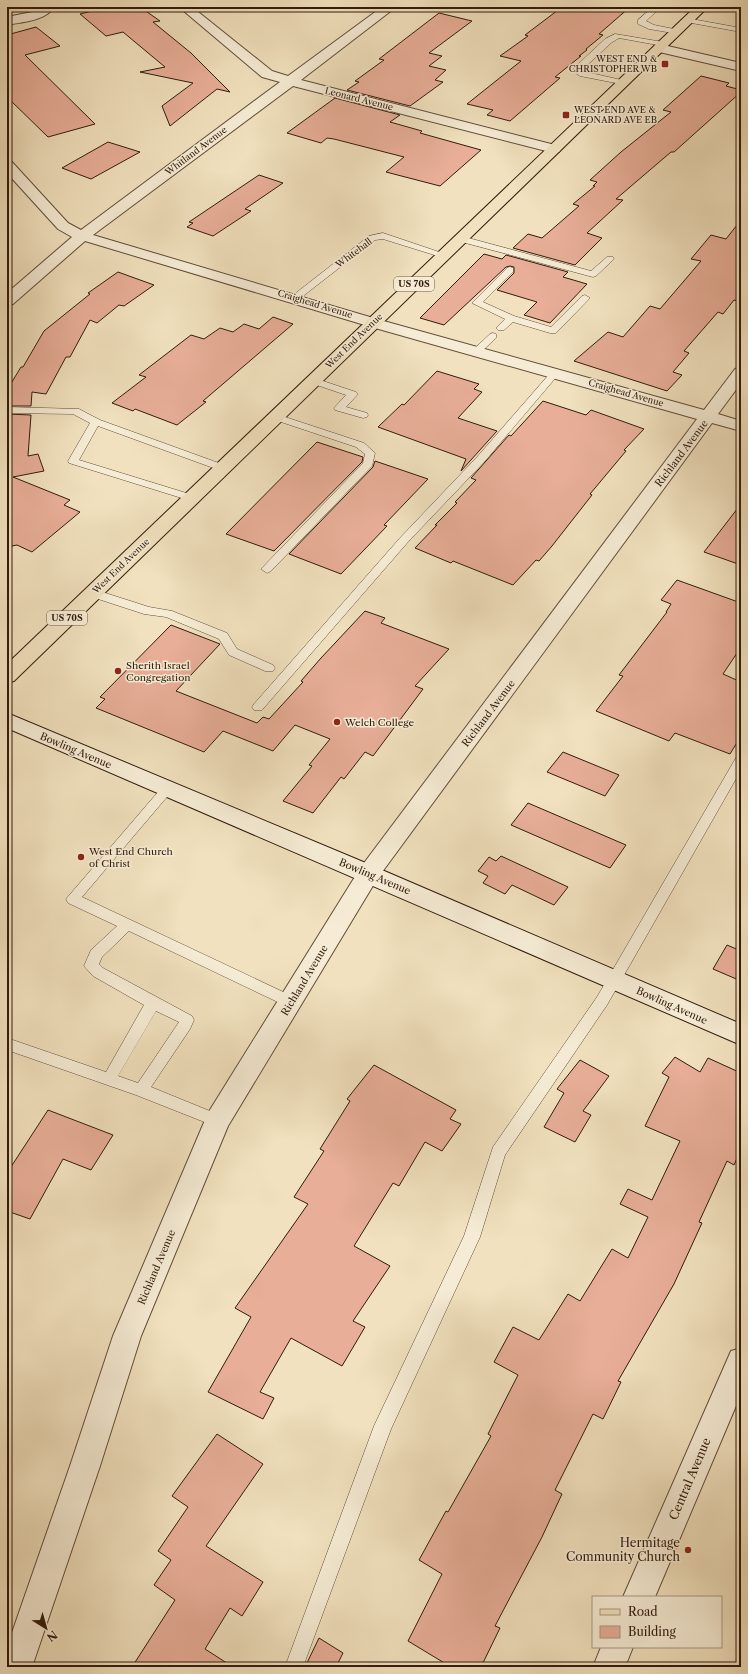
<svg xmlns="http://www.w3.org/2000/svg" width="748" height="1674" font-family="'Libre Caslon Text',serif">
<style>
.building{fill:#e8ae98;stroke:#311b0c}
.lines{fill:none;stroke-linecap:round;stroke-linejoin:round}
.lane-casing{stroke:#614c38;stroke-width:1}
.street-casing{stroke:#614c38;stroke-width:2}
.secondary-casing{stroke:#311b0c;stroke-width:2}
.primary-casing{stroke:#311b0c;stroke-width:2}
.lane{fill:#f6ecd5;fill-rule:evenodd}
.street{fill:#f6ecd5;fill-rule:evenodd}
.secondary{fill:#f6ecd5;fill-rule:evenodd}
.primary{fill:#f1e1be;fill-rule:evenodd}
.poi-dot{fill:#8f2418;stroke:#f6ecd5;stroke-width:1.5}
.labels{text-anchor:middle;stroke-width:3;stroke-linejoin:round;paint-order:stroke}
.far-poi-label{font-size:9px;fill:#311b0c;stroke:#f6ecd5;text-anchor:end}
.far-street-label{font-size:9px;fill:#311b0c;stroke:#f6ecd5}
.shield{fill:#f6ecd5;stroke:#6c5a48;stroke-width:1}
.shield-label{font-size:9px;font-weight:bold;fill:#311b0c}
.street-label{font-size:10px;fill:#311b0c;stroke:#f6ecd5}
.poi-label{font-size:10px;fill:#311b0c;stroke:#f6ecd5;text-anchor:start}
.near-street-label{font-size:12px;fill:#311b0c;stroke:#f6ecd5}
.near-poi-label{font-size:12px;fill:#311b0c;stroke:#f6ecd5;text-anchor:end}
</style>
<rect width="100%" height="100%" fill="#f1e1be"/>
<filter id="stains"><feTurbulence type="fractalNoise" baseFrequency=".005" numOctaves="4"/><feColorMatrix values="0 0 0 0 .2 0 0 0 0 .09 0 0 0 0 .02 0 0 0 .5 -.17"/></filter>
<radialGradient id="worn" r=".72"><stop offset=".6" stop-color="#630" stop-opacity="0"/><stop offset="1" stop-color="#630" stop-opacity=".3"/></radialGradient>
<path class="building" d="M108,7H140L160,21L153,22L191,53L230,92L217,89L170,126L162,106L193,83L140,72L165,67L123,32L106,36L80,14Z
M562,7H630L599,34L603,35L586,49L587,50L579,56H581L555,77L560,78L510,121L487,115L493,110L467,104L521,61L500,56L528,36L525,35Z
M439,13L472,21L429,53L442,56L429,66L446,70L435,80L443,82L410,106L347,90L359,82L355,81L384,60L379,59Z
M36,27L60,46L25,55L95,124L48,137L7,97V35Z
M701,76L729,83L726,86L741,90V92L674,152H671L616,199L623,200L587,233L602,238L575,265L513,248L528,234L542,238L579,206L573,204L595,186H593L597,182L590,180L621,152L671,112L663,110Z
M335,98L400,115L390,122L422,131L420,133L481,150L440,186L386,172L404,157L334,139L327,138L321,143L287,133Z
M108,142L140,152L91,179L62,168Z
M259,175L283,183L245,209L251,211L213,236L187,227L193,223L189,222Z
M741,220V302L734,300L723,314L718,312L684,351L689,353L673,372L682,375L667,391L574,361L608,332L623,337L650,306L660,309L701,261L691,259L711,235L726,239Z
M484,254L502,259L506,255L568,272L563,277L587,284L550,323L524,315L537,302L497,290L514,273V267L510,266L506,267L444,325L420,318Z
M118,272L154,285L124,306L119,305L97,323L90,320L70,357H66L46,394L32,392L31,406H7V390L21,367H23L44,331L90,294L88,293Z
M273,317L293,324L203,401L206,402L177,425L135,409L133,411L112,403L146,377L139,375L191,335L204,339L220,328L233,332L244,324L259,329Z
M437,371L479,384L474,389L482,392L458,418L497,431L461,471L466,459L378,427L402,404L404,405Z
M543,401L586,415L591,410L644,429L624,450L626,451L590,494L592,495L552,546L539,561L536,560L513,585L453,561L451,563L415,548L437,525H435L457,503L455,502L476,480L471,478L509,435L511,436Z
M7,414L31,415L28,456L38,454L44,471L13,477L70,500L64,505L80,512L32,552L17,545L7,547Z
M317,442L363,457L362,462L274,551L226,534Z
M375,461L428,479L384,525L387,526L341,574L289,554L373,467Z
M741,504V565L704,552Z
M677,580L741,603V647L723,674L741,682V736L730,754L675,733L669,741L596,711L623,676L619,675L667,612H666L671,604L661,600Z
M365,611L385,618L381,623L449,649L415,686L423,689L373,756L365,752L344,779L341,777L313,813L283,801L312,766L309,765L330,739L295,725L273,751L223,731L204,752L96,708L105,699L100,697L171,625L220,644L176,691L257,723L263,717L269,719L303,682L301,681L321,658Z
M563,752L619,775L605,796L547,772Z
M528,803L626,845L610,868L511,825Z
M501,856L568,887L554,905L512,885L505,894L483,883L488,876L478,871L489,857L496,861Z
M727,945L741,951V981L713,969Z
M675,1057L700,1072L708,1058L741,1073V1150L734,1165L727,1161L699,1222L702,1223L674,1284L618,1381L621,1382L603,1419L593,1414L555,1490L562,1494L542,1537L495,1626L500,1628L481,1667H451L408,1641L442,1574L419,1560L446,1511L448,1512L491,1436L488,1434L518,1375L494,1362L513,1327L539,1340L568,1294L580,1301L612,1249L628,1258L648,1217L620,1204L628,1189L652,1200L680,1141L645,1126L669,1077L662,1073Z
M580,1060L609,1076L583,1111L591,1115L575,1142L544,1127L564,1093L557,1089Z
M374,1065L456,1110L450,1119L461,1124L442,1151L425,1142L399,1186L393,1183L354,1246L390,1266L353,1321L365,1327L342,1366L291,1338L260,1392L274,1398L263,1419L208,1392L251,1317L235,1308L308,1204L294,1197L324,1151L320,1149L350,1101L347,1099Z
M48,1110L113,1135L91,1170L63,1159L30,1219L7,1211V1173Z
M217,1434L263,1464L206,1546L263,1582L242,1616L230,1608L205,1649L233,1667H132L175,1600L154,1585L171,1560L158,1551L188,1507L172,1496Z
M319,1638L343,1653L336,1667H305Z"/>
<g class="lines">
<defs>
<path id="lane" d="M653,7H661L646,21L654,25L679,30V34L649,29L638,24V20Z
M684,7H696L703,10L699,12Z
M686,18L741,28V32L686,22Z
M615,34L663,42L667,44L663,46L619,38L611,43L582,70L586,72L626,81V85L580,76L574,72V68L605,39Z
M383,233L448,255L444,258L383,239L375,240L298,300H292V296L369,236Z
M461,236L591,271L607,257H613L614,259L596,276L593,277L458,241V237Z
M510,267L513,268V272L483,302L514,316L551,327L582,296L585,295L590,298L556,333H550L513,322L504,330H498L496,328L505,319L472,303L507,268Z
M493,333L496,334V338L480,353H474L472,351L474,349L490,334Z
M555,370L558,371L560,373L558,375L485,461L408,542L262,710H254L252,707L254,704L400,538L477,457L552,371Z
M314,378L356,392L358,394L346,407L367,413L368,415L367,417L363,418L335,410L334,408L346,395L311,383L309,381L311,379Z
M7,407L79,409L100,420L227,466L228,468L227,470H219L98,426L79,460L196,496L197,498L196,500H188L69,463L68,461L90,423L73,414L7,413Z
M276,414L364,443L375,453L372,466L271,571L267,573L261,569L263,567L363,463L365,454L356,447L272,419L271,417L272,415Z
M93,589L149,607L172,611L227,633L237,649L273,665L275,668L273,671H265L229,655L219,639L166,617L144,614L89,596L87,593Z
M741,755V770L607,1005L505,1155L480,1237L391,1429L303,1667H285L374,1426L464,1236L493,1147L597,997L737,756Z
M168,783L172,785L174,788L172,791L82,897L296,998L298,1002L296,1006L291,1008L286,1006L129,931L102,957L99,964L103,968L192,1016L194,1020L190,1029L151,1087L222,1116L224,1121L222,1126L217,1127L136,1095L7,1050V1038L106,1072L144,1005L93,976L84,966L91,950L117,926L68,903L66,899L164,785ZM156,1011L179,1022L138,1083L118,1076Z"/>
<path id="street" d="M42,7H54C46,21 21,22 7,25V17L32,12Z
M179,7H192L272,71L288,76L382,7H396L301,80L559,146L561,149L559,152L554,153L293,86L93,235L380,320L704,410L735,369L741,367V383L718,414L741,421V431L712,423L377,879L228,1126L141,1336L100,1466L32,1667H7V1647L70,1466L113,1336L208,1113L361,867L697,419L368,326L85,241L13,304L7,306V293L72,237L58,229L7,173V161L12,162L68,223L81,230L280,82L262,77Z
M659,44L741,63V71L655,51L653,48L655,45Z
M741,1348V1394L655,1597H623L731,1351Z
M601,1647H633L625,1667H593Z"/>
<path id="secondary" d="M7,713L361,861L741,1024V1045L7,728Z"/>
<path id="primary" d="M695,7H708L14,681L7,683V664Z"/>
</defs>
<use href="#lane" class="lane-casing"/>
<use href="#street" class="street-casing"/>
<use href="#secondary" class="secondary-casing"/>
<use href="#primary" class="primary-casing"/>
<use href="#lane" class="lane"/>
<use href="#street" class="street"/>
<use href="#secondary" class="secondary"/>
<use href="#primary" class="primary"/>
</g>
<g class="poi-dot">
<rect x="661" y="60" width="8" height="8" rx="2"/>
<rect x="562" y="111" width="8" height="8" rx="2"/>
<circle cx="118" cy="671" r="4"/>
<circle cx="337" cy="722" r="4"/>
<circle cx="81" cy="857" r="4"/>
<circle cx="688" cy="1550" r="4"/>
</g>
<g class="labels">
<g class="far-poi-label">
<text x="657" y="62">WEST END &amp;<tspan x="657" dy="10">CHRISTOPHER WB</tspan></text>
<text x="574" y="113" text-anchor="start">WEST END AVE &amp;<tspan x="574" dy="10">LEONARD AVE EB</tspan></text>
</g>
<g class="far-street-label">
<text transform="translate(359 99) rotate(14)" y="3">Leonard Avenue</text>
<text transform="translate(196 151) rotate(-37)" y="3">Whitland Avenue</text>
<text transform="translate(354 253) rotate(-37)" y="3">Whitehall</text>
<text transform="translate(315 304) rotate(17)" y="3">Craighead Avenue</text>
<text transform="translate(354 341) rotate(-44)" y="3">West End Avenue</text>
<text transform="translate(626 393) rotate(16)" y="3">Craighead Avenue</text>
<text transform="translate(121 566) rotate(-44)" y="3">West End Avenue</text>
</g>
<g class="shield">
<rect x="394" y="277" width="40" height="14" rx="3"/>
<rect x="47" y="611" width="40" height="14" rx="3"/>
</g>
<g class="shield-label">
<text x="414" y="287">US 70S</text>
<text x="67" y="621">US 70S</text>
</g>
<g class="street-label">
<text transform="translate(681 453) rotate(-53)" y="4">Richland Avenue</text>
<text transform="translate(488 713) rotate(-53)" y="4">Richland Avenue</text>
<text transform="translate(76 750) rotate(23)" y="4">Bowling Avenue</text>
<text transform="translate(375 876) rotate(23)" y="4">Bowling Avenue</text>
<text transform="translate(304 980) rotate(-59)" y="4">Richland Avenue</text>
<text transform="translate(672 1005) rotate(24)" y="4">Bowling Avenue</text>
<text transform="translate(156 1267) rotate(-67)" y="4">Richland Avenue</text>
</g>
<g class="poi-label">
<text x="126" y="669">Sherith Israel<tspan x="126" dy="12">Congregation</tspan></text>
<text x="345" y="726">Welch College</text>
<text x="89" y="855">West End Church<tspan x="89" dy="12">of Christ</tspan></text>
</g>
<g class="near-street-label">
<text transform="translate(690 1479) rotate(-67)" y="4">Central Avenue</text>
</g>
<g class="near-poi-label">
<text x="680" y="1547">Hermitage<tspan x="680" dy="14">Community Church</tspan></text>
</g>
</g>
<rect width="748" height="1674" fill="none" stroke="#f1e1be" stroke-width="24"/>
<rect x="8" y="8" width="732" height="1658" fill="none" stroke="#311b0c" stroke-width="2"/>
<rect x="12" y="12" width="724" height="1650" fill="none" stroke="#311b0c"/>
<rect x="592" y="1596" width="130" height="52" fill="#f6ecd5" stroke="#a79885"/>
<rect x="600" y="1609" width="20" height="6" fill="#f1e1be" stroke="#a79885"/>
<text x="628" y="1616" font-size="12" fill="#311b0c">Road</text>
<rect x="600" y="1626" width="20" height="12" fill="#e8ae98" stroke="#a79885"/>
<text x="628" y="1636" font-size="12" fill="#311b0c">Building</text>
<g transform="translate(46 1628) rotate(143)" stroke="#f6ecd5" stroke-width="3" paint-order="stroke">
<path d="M0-3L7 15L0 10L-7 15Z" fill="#311b0c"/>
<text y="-6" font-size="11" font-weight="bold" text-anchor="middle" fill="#311b0c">N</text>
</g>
<rect width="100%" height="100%" filter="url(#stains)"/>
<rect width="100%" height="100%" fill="url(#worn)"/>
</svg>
